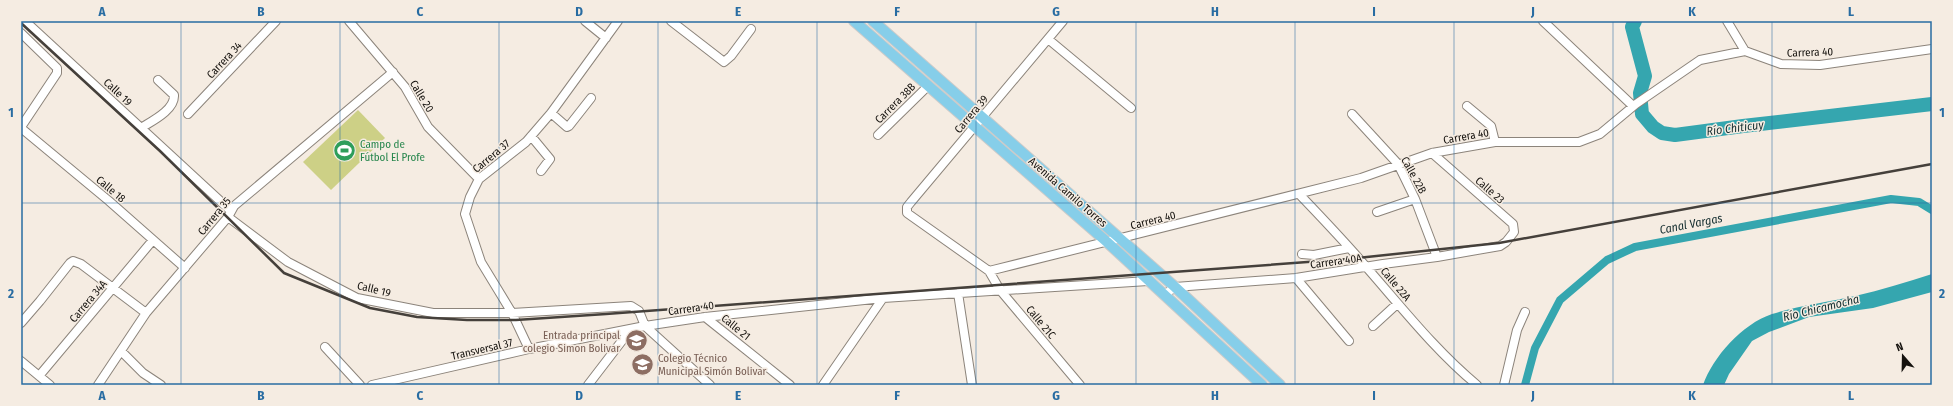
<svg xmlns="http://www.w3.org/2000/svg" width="1953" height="406" font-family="'Fira Sans Condensed',sans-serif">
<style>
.green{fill:#cdd086}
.water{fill:#35a6af}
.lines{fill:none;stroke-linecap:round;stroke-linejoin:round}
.canal{stroke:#35a6af;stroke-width:8}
.river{stroke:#35a6af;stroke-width:14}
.minor-casing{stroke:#8c847b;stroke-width:10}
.major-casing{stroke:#cccbca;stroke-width:12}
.minor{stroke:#fff;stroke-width:8}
.major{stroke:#86cee9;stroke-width:10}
.rail{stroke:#45403b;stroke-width:2.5}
.grid{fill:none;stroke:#286ca2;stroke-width:1;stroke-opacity:0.55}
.labels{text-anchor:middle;stroke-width:3;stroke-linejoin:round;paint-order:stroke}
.street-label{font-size:11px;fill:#15120e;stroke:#f5ece2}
.leisure-label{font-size:11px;fill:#27864d;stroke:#f5ece2;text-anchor:start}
.education-label{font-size:11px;fill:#785e54;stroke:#f5ece2;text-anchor:end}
.water-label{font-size:12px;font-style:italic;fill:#162f31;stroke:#f5ece2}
.neatline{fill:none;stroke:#286ca2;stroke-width:1.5}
.grid-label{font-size:13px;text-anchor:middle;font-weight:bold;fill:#286ca2}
</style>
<rect width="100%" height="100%" fill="#f5ece2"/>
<path class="green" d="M358,110L385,138L331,190L303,162Z"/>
<path class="water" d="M1932,274V292L1873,308L1809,317L1769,332L1752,341L1729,374L1724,385H1703C1713,357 1742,324 1772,314C1798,306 1828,302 1855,296C1881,290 1907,282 1932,274Z"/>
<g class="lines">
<path class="canal" d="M1525,385L1535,348L1560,300L1607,260L1635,247L1891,199L1919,202L1932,210"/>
<path class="river" d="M1635,21L1632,27L1645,76L1640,93L1642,114L1653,127L1662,133L1675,135L1743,126L1932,104"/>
<defs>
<path id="minor" d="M25,21L231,211
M349,21L405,87L428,127L479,179
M585,21L606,38
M671,21L724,62L731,56L751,29
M1063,21L911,202L907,207V213L989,271L1000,290L1080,385
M1543,21L1633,106
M1727,21L1745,51
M21,33L57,68V73L21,127
M1048,39L1131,108
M1467,106L1491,126L1495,142
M551,113L567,127L569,126L591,98
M188,114L276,21
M1352,114L1398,164L1415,199L1437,257
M21,128L109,201L185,268
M141,128C152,121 175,110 174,95L158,80
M878,135L928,86
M531,136L550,159L541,171
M1300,195C1323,219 1347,244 1368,269C1403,309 1436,351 1477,385
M1377,212L1415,199
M228,217L288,262L357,298L433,313H512L631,306L639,311L645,326L710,385
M1302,254L1314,255L1349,248
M989,271L1361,178L1432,153L1495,142H1579L1600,134L1636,104L1700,60L1745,51L1781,64L1820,65L1932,49
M1296,278L1349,341
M958,293L972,385
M1164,295L1175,287L1296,278L1383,264L1437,257L1500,246L1506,242L1514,232L1513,224L1432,153
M705,317L790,385
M21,323L40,301L70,263L73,261L81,264L146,313
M1373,326L1397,304
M325,347L360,385
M529,349L512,313L481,262L465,214L470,197L479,179L526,142L551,113L618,21
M121,351L143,373L161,385
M21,361L50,385
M39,376L153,240
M98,385L146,313L228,217L234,206L393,72
M372,385L529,349L645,326L705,317L883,298L1148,281
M588,385L631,329
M823,385L883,298
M1504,385L1517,330L1525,312"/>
<path id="major" d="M854,21L1107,242L1262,385
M873,21L1175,287L1280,385"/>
</defs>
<use href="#minor" class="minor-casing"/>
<use href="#major" class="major-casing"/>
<use href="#minor" class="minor"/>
<use href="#major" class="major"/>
<path class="rail" d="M21,23L160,151L284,273L370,308L417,317L467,320H516L606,314L1348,259L1499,243L1932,164"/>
</g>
<path class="grid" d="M181,21V385M340,21V385M499,21V385M658,21V385M817,21V385M976,21V385M1136,21V385M1295,21V385M1454,21V385M1613,21V385M1772,21V385M21,203H1932"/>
<defs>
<symbol id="stadium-disc" viewBox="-11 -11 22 22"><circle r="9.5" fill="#2e9e5b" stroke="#f5ece2"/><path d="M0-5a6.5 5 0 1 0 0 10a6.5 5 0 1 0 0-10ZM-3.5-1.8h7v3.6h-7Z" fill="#fff"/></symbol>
<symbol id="school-disc" viewBox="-11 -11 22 22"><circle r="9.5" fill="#8d6e63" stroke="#f5ece2"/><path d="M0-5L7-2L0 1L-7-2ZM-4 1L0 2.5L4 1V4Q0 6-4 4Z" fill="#fff"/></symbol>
</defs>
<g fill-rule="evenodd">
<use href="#stadium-disc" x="332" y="138" width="25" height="25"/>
<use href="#school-disc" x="624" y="328" width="25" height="25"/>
<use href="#school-disc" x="630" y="352" width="25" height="25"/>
</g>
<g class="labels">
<g class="street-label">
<text transform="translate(1810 52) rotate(-2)" y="4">Carrera 40</text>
<text transform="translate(224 60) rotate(-47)" y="4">Carrera 34</text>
<text transform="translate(118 92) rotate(43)" y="4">Calle 19</text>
<text transform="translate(422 96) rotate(59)" y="4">Calle 20</text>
<text transform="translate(895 103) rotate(-45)" y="4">Carrera 38B</text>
<text transform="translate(971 114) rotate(-50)" y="4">Carrera 39</text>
<text transform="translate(1466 136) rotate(-10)" y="4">Carrera 40</text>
<text transform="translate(491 156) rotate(-40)" y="4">Carrera 37</text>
<text transform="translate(1414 175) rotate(61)" y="4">Calle 22B</text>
<text transform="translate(111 189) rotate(40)" y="4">Calle 18</text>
<text transform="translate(1490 190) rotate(41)" y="4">Calle 23</text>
<text transform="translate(1068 192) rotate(41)" y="4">Avenida Camilo Torres</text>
<text transform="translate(214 216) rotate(-51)" y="4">Carrera 35</text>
<text transform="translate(1153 220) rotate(-14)" y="4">Carrera 40</text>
<text transform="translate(1336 261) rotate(-8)" y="4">Carrera 40A</text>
<text transform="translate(1396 284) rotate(50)" y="4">Calle 22A</text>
<text transform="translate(374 289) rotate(14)" y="4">Calle 19</text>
<text transform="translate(88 301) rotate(-50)" y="4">Carrera 34A</text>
<text transform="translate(691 308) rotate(-8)" y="4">Carrera 40</text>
<text transform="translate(1041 322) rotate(50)" y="4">Calle 21C</text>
<text transform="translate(736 327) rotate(39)" y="4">Calle 21</text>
<text transform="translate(482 349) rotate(-13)" y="4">Transversal 37</text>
</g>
<g class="leisure-label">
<text x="360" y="148">Campo de<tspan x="360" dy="13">Fútbol El Profe</tspan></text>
</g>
<g class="education-label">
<text x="620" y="339">Entrada principal<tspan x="620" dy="13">colegio Simon Bolivar</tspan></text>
<text x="658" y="362" text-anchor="start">Colegio Técnico<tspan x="658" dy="13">Municipal Simón Bolivar</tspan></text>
</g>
<g class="water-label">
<text transform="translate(1735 128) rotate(-7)" y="4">Río Chiticuy</text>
<text transform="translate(1691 224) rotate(-11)" y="4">Canal Vargas</text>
<text transform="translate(1821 308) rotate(-14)" y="4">Río Chicamocha</text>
</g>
</g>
<rect width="1953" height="406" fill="none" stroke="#f5ece2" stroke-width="44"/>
<g transform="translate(1903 356) rotate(340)" stroke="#f5ece2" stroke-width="3" paint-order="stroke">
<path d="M0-3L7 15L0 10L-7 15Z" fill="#15120e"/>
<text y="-6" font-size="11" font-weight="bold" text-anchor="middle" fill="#15120e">N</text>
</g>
<rect x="22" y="22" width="1909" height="362" class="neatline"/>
<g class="grid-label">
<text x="102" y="16">A</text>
<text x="261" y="16">B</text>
<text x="420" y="16">C</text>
<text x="579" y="16">D</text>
<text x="738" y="16">E</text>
<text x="897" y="16">F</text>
<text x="1056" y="16">G</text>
<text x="1215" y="16">H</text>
<text x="1374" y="16">I</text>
<text x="1533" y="16">J</text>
<text x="1692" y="16">K</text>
<text x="1851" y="16">L</text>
<text x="11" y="117">1</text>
<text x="1942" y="117">1</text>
<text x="11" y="298">2</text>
<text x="1942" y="298">2</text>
<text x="102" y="400">A</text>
<text x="261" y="400">B</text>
<text x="420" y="400">C</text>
<text x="579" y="400">D</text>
<text x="738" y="400">E</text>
<text x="897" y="400">F</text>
<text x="1056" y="400">G</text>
<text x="1215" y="400">H</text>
<text x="1374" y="400">I</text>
<text x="1533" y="400">J</text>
<text x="1692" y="400">K</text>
<text x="1851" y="400">L</text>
</g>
</svg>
